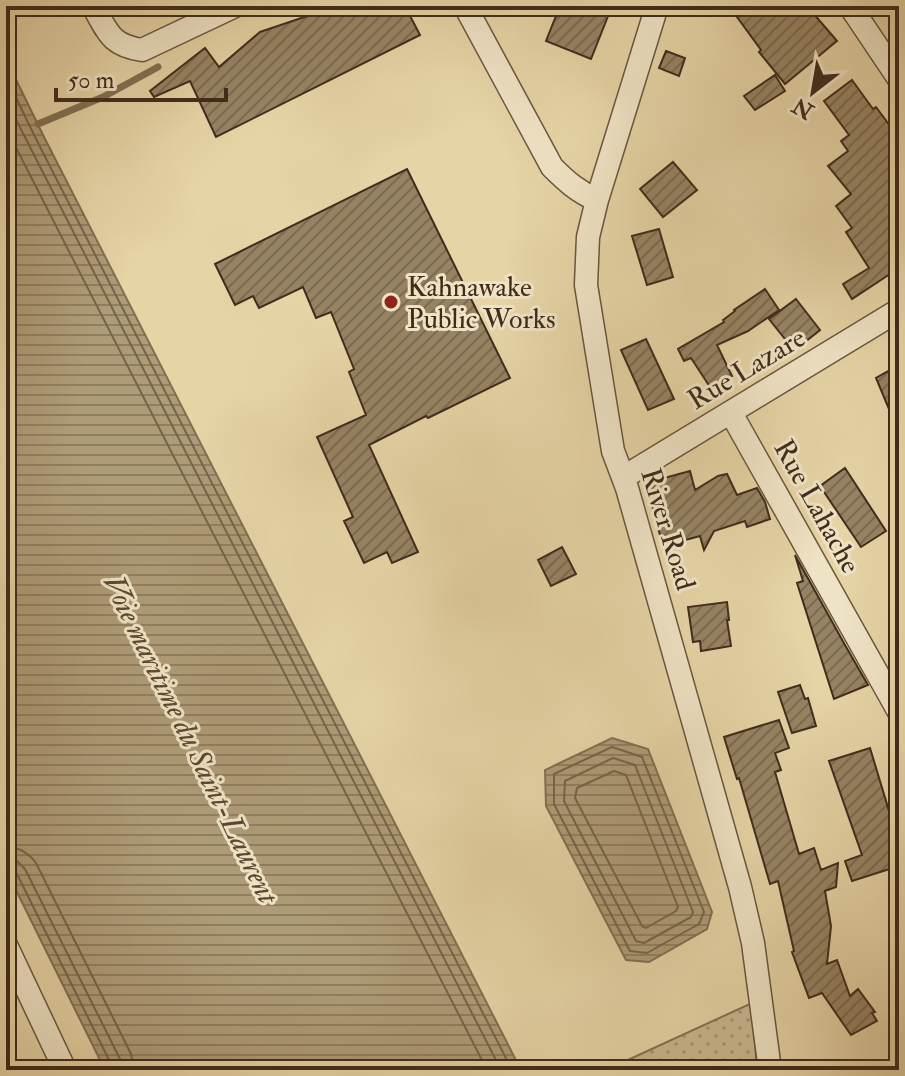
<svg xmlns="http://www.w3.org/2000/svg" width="905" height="1076" font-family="'IM FELL Double Pica',serif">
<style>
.park{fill:url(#park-dots);stroke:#857254;stroke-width:2}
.water{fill:url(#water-rules);stroke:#826f52;stroke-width:2}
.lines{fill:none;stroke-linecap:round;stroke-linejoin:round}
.shore{stroke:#776449;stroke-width:2}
.stream{stroke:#826f52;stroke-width:7}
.building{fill:url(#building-hatch);stroke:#402c1b;stroke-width:2}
.minor-casing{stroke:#6a563e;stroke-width:25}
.minor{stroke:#efe3c5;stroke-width:22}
.poi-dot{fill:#8f2418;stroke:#efe3c5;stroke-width:3}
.labels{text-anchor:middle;stroke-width:6;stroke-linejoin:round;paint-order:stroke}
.poi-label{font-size:28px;fill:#402c1b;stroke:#efe3c5;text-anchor:start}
.street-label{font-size:28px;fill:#402c1b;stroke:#efe3c5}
.water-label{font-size:30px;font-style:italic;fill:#5c4832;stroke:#efe3c5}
</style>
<defs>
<pattern id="park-dots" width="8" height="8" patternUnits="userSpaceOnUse" patternTransform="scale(2)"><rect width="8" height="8" fill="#cab78e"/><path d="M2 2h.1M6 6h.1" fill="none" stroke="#a59573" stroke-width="1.8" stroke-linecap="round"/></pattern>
<pattern id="water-rules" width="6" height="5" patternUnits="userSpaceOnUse" patternTransform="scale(2)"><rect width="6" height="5" fill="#ae9b77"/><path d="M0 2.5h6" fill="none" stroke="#8f7f61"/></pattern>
<pattern id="building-hatch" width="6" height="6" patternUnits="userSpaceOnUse" patternTransform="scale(2)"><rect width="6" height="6" fill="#968363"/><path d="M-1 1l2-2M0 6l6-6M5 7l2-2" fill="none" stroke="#7c6b51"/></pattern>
</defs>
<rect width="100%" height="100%" fill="#e6d4a6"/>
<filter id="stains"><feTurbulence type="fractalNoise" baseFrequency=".0025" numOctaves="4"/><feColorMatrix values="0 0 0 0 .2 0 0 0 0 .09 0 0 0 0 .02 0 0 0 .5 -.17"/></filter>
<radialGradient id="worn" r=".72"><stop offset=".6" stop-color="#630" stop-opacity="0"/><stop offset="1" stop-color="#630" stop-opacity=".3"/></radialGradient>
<path class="park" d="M752,1003L757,1070H606Z"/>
<path class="water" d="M6,59L44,137L521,1070H105L6,870Z
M612,738L648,749L712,912L707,929L649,962L626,960L546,806L545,770Z"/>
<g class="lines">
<path class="shore" d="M6,77L37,141L512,1070
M6,100L501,1070
M6,128L487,1070
M612,747L642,757L704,912L699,924L647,953L630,951L554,804V774Z
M613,758L635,765L693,912L691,917L644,943L636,941L564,801L565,781Z
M614,771L626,775L678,907L676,911L646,928L642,926L575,798L577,788Z
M6,847C19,847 28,852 36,863L131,1054L134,1070
M6,859L17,861L25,869L120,1059L122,1070
M6,869L12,870L17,874L111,1064L112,1070"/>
<path class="stream" d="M38,124L103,97L158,67"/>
</g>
<path class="building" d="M337,6H405L420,35L216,137L190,81L154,97L150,91L205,48L219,67L260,32Z
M560,6H612L591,59L546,41Z
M729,6H807L837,41L785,84L759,52L761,50Z
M666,51L685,58L679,76L659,68Z
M775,75L785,91L755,110L744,96Z
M852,80L873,109L876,107L899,138V268L852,299L843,284L869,268L846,232L852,228L836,206L851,194L828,166L848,151L841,141L849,135L824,101Z
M673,162L697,190L663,217L640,189Z
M407,169L510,378L428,418L426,416L369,445L418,552L392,563L387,552L364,563L344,521L353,517L317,437L366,415L349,372L354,369L331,312L316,318L303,287L259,308L253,296L235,305L215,264Z
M659,229L673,277L647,285L632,236Z
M765,289L779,310L748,331L717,345L732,376L710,387L691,358L684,361L678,349L724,322L723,320L735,311L734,310Z
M796,299L820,330L805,342L800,335L789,344L769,319Z
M646,339L674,399L648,410L621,350Z
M899,365V433L876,378Z
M845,468L886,531L861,547L820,486Z
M690,471L695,490L718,476L727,474L737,495L757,488L765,502L770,519L747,527L745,521L714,531L704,550L700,536L663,546L646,483Z
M562,547L576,574L551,586L538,560Z
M795,555L845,645L868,685L834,699L797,583L803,581Z
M727,602L729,620H727L731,646L701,651L700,641L693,642L688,607Z
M800,685L805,699L808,698L816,726L792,733L778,692Z
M779,720L789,748L775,753L781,770L775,772L799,854L814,848L821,870L838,863L836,887L825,891L831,926L827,964L837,960L850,996L858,989L875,1012L872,1013L877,1021L851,1035L822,993L809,998L792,952L794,951L778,881L770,884L739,778L737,779L724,737Z
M870,748L899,844V866L852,881L845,861L862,855L829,761Z"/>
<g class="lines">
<defs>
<path id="minor" d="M93,6C108,32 110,45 142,50L235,6
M465,6L552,167C566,181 578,192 597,200
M657,6L597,200L588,237L586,285L613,451L627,488L740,887L753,943L770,1070
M850,6L899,79
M731,413L899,712
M624,477L899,310
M6,945L65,1070"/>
</defs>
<use href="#minor" class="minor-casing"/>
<use href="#minor" class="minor"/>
</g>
<circle class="poi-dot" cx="391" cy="302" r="8"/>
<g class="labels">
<g class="poi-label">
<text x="407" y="296">Kahnawake<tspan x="407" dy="32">Public Works</tspan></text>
</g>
<g class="street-label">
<text transform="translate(746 368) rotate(-31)" y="10">Rue Lazare</text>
<text transform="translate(818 506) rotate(61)" y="10">Rue Lahache</text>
<text transform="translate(669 529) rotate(73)" y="10">River Road</text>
</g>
<g class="water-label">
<text transform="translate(191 739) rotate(64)" y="10">Voie maritime du Saint-Laurent</text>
</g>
</g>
<rect width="905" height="1076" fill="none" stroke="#e6d4a6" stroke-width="32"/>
<rect x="8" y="8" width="889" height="1060" fill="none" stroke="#402c1b" stroke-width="4"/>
<rect x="16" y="16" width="873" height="1044" fill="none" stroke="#402c1b" stroke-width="2"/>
<g transform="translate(813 92) rotate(211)" stroke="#efe3c5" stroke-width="6" paint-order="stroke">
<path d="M0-6L14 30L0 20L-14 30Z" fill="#402c1b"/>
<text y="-12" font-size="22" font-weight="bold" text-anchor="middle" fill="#402c1b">N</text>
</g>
<path d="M56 88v12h170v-12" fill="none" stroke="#402c1b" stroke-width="4"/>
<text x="68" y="88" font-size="24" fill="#402c1b" stroke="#efe3c5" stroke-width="6" paint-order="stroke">50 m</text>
<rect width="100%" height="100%" filter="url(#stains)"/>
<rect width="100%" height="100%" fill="url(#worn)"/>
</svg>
